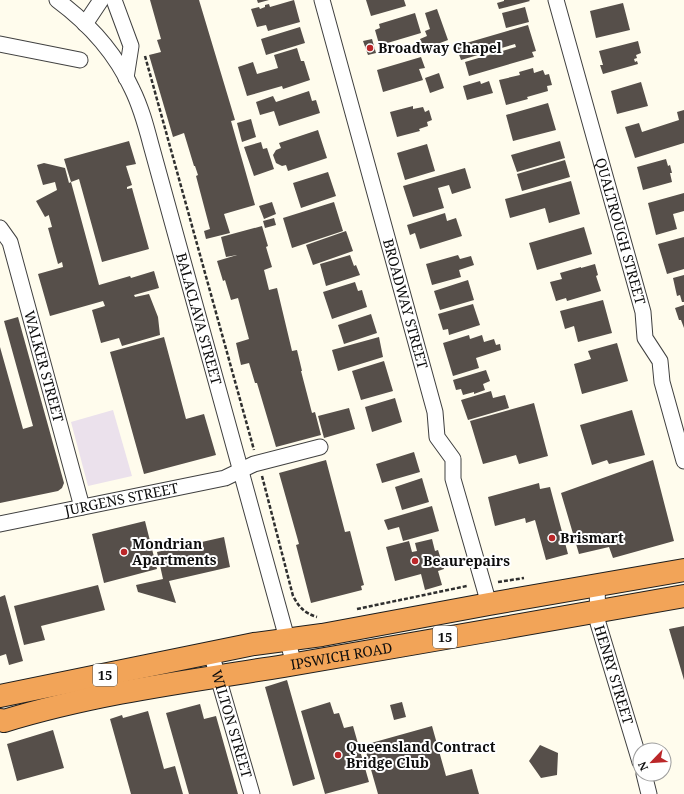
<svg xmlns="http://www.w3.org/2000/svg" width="684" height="794" font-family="'Noto Serif',serif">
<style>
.industrial{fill:#ebe1ec}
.building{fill:#564f4a}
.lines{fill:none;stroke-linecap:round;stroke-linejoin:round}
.minor-casing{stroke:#404040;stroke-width:17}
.highway-casing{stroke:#1e1e1e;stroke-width:24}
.path{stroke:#2f2f2f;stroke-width:2.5;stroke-dasharray:4 2;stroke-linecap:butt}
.minor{stroke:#fff;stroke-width:15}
.highway{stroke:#f2a458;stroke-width:22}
.poi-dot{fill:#bb2729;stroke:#fff;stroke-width:1.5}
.labels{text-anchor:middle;stroke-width:4;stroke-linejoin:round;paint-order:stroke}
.shield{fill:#fff;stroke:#565656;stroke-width:1}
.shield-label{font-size:13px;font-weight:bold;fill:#0d0d0d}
.poi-label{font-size:14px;font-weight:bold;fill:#0d0d0d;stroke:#fff;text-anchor:start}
.street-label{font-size:14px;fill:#0d0d0d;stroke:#fff}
</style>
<rect width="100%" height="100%" fill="#fffced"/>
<path class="industrial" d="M113,410L132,476L88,486L71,422Z"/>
<path class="building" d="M150,0H199L235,120L231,121L255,205L224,214L230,233L206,239L204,231L210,229L196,176L198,175L195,166H194L184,133L173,137L149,55L161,52L157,40L161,39Z
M257,0H269L258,3Z
M294,0L300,22L268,31L266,25L257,27L251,9L259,7L260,9L265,7V5L269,4L270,7Z
M366,0H404L406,6L371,16Z
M504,0H529L530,1L499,9L497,3L504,1Z
M623,3L630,30L596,38L590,11Z
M525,7L529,22L506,28L502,13Z
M437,9L448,40L424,49L420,39L427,36L425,31L430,29L425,13Z
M415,13L421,33L384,44V42L379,44L375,30L380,28L379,24Z
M528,25L536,51L532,52L534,57L469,76L465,62L516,47L515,44L461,60L456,46Z
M300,27L305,43L266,55L261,39Z
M372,39L376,53L368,55L363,41Z
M638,41L641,53L636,55L637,58L634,59L635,62L637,61L638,64L603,74L600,65H603L599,51Z
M297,48L301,61H304L310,80L283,89L282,86L247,96L238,67L253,62L257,74L278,68L274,55Z
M421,57L425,68L419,69L423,80L383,92L377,70Z
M533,68L534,73L543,70L545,75L549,74L552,85L547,86L548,91L527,97L528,99L506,105L499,80L520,75L519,72Z
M439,73L444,88L430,93L425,78Z
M480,81L481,84L489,81L493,93L467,100L463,86Z
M641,82L648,106L617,114L611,91Z
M309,91L312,101L316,100L320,113L279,126L274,111L260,115L256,102L273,96L276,102Z
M548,103L556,130L513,141L506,115Z
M413,106V109L423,107L425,112L429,110L432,120L427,122L428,126L419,129L420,131L397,137L390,112Z
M684,110V143L635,158L625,127L639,123L642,132L679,120L677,112Z
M251,119L256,137L242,142L237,123Z
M318,130L327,158L288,171L286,165L282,166L276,163L273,155L276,150L281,148L279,143Z
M129,141L136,164L126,166L132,185L127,187V189L132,188L149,249L102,262L79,179L71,182L64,159Z
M560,141L565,158L517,172L511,155Z
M261,142L263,149L267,148L274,169L254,176L244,147Z
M427,144L435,171L405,180L397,153Z
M666,159L668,166L670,165L672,173H670L672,182L643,190L637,167Z
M565,160L570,177L522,191L517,174Z
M44,163L65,168L69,183L71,182L99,285L130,276L131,278L154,271L159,288L134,295L135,297L149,294L158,317L160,335L122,346L119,338L101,343L92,310L105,306L103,301L50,316L38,274L63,267L62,262L58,264L48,228L52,227L49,216V215L45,217L36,201L57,190L55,182L43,185L37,165Z
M465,168L471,188L452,194L449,185L438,188L444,208L413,217L403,186Z
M328,172L336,196L301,208L293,183Z
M571,181L580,214L549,223L545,208L510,218L505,199Z
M684,193V211L673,214L677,229L656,235L648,203Z
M272,202L276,214L264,219L259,206Z
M334,202L343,231L292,248L283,218Z
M445,213L447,221L456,218L462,236L420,249L415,233L410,235L407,225Z
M274,218L276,225L265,228L263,221Z
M262,226L268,246L266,247L272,267L264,270L269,290L277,288L292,351L297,350L302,371H301L312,413L315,412L321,435L276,447L257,383H255L249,363L241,365L236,343L249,339L238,298L231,300L225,280L223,281L217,261L237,255L226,257L221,237Z
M584,227L592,254L537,270L529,243Z
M346,231L353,251L313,265L306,245Z
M684,237V269L667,274L658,244Z
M350,255L354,266L356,265L360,275L326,286L320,264Z
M458,255L460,259L471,256L474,265L459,270L461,277L432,285L426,264Z
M595,264L598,275L596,276L601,291L567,301L566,298L556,301L550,282L562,279L560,273L581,267V268Z
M684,275V302H682L680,295L677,296L673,278Z
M468,280L474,300L440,310L434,291Z
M355,282L358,291L362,290L367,307L332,319L323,292Z
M603,300L612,333L578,342L574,326L565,329L560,311Z
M473,304L480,325L449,335L448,329L443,330L438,314Z
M684,305V328L681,320H679L675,308Z
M371,314L377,333L344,344L338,325Z
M18,317L64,483L62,488L58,491L0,503V347L23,429L33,426L4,321Z
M469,335L470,339L482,335L484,342L494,339L496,345L500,344L501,350L476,358L479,368L453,376L443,343Z
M164,337L186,419L204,414L216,455L144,474L110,352Z
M379,337L383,357L338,371L332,350Z
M617,343L628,381L582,394L574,364L591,359L588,351Z
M384,361L393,391L361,400L352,371Z
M486,370L490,381L483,384L485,390L474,394V392L463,395L461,389L456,390L453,380Z
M491,391L493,398L505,395L509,408L468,420L461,400Z
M395,398L402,422L372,432L365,407Z
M534,403L548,456L519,464L516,455L483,464L470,421Z
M349,408L355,429L324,438L318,416Z
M632,410L645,455L609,464L607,460L592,465L580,425Z
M414,452L420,472L382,483L376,464Z
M326,460L345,532L350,531L364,585L361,586L362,590L311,603L296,545L299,544L279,473Z
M653,460L674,541L613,558L609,547L579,554L561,493Z
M422,478L429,502L402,510L395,487Z
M539,483L540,489L550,487L568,554L546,560L535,520L526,523L525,518L495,526L488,497Z
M432,506L439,531L403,541L399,527L388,530L384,520Z
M145,521L157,569L104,583L92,534Z
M224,537L230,567L169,581L176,603L138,592L136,585L163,579L157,552Z
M432,539L435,551L438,550L444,569L438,571L442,585L425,590L421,574L395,581L386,547L409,541L412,552L417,551L415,543Z
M98,585L105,610L41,626L45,640L24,645L14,606Z
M5,595L23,661L9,665L6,654L0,656V597Z
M684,626V680L669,629Z
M287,680L315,779L293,786L265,687Z
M330,702L334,714L339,713L344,728L353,726L369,782L325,794L301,711Z
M402,702L406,717L394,720L390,705Z
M200,704L204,719L216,716L238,794H189L166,713Z
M148,711L164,769L175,766L183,794H131L110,719L122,715L123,718Z
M432,726L446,776L472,769L479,794H378L364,745Z
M53,730L64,768L17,781L7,744Z
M540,745L558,753L557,775L541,778L529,761Z"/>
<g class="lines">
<defs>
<g id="minor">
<path id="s1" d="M57,0C88,23 116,54 132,89C141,107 146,126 151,145L294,664"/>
<path d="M114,0L131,46L126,78"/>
<path id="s2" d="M322,0L435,412L437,437L453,459V479L489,604"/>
<path id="s3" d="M556,0L643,312L645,338L660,361L662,382L684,461"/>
<path d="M85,24L101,0"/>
<path d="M0,44L80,60"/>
<path id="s4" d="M0,228L10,242L82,507"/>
<path id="s5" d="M0,524L225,478L254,464L320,447"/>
<path id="s6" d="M597,585L598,623L640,762"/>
<path id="s7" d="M211,653L252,794"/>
<path d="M644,774L649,794"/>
</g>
<g id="highway">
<path d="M0,696L254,644L322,635L489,604L684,570"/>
<path id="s8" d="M0,720L4,721C95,693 190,681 284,666C417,643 551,620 684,596"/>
</g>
</defs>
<use href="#minor" class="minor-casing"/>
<use href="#highway" class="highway-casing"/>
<path class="path" d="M145,56L254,450
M262,476L293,596C299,607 304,613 317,617
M498,582L524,578
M357,609L467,586"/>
<use href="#minor" class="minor"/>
<use href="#highway" class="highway"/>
</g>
<g class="poi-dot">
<circle cx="370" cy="48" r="4"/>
<circle cx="552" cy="538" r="4"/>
<circle cx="124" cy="552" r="4"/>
<circle cx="415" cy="561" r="4"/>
<circle cx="338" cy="755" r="4"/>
</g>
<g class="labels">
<g class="shield">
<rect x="433" y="626" width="24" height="22" rx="3"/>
<rect x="93" y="664" width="24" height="22" rx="3"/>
</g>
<g class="shield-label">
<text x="445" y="642">15</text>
<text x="105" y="680">15</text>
</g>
<g class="poi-label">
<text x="378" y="53">Broadway Chapel</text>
<text x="560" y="543">Brismart</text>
<text x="132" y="549">Mondrian<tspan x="132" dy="16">Apartments</tspan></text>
<text x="423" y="566">Beaurepairs</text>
<text x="346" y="752">Queensland Contract<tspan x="346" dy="16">Bridge Club</tspan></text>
</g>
<g class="street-label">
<text dy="5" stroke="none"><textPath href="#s3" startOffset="240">QUALTROUGH STREET</textPath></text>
<text dy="5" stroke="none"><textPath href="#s2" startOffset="315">BROADWAY STREET</textPath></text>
<text dy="5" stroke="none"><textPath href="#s1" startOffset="357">BALACLAVA STREET</textPath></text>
<text dy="5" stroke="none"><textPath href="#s4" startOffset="146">WALKER STREET</textPath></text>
<text dy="5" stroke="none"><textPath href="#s5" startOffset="124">JURGENS STREET</textPath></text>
<text dy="5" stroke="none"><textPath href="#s8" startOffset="348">IPSWICH ROAD</textPath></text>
<text dy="5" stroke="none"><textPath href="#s6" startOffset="92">HENRY STREET</textPath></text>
<text dy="5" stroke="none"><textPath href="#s7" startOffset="74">WILTON STREET</textPath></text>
</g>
</g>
<g transform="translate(652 762) rotate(245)"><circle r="19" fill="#ffffff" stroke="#9e9e9e"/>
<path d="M0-3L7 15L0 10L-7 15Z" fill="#bb2729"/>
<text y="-6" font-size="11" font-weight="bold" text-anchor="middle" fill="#0d0d0d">N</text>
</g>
</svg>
